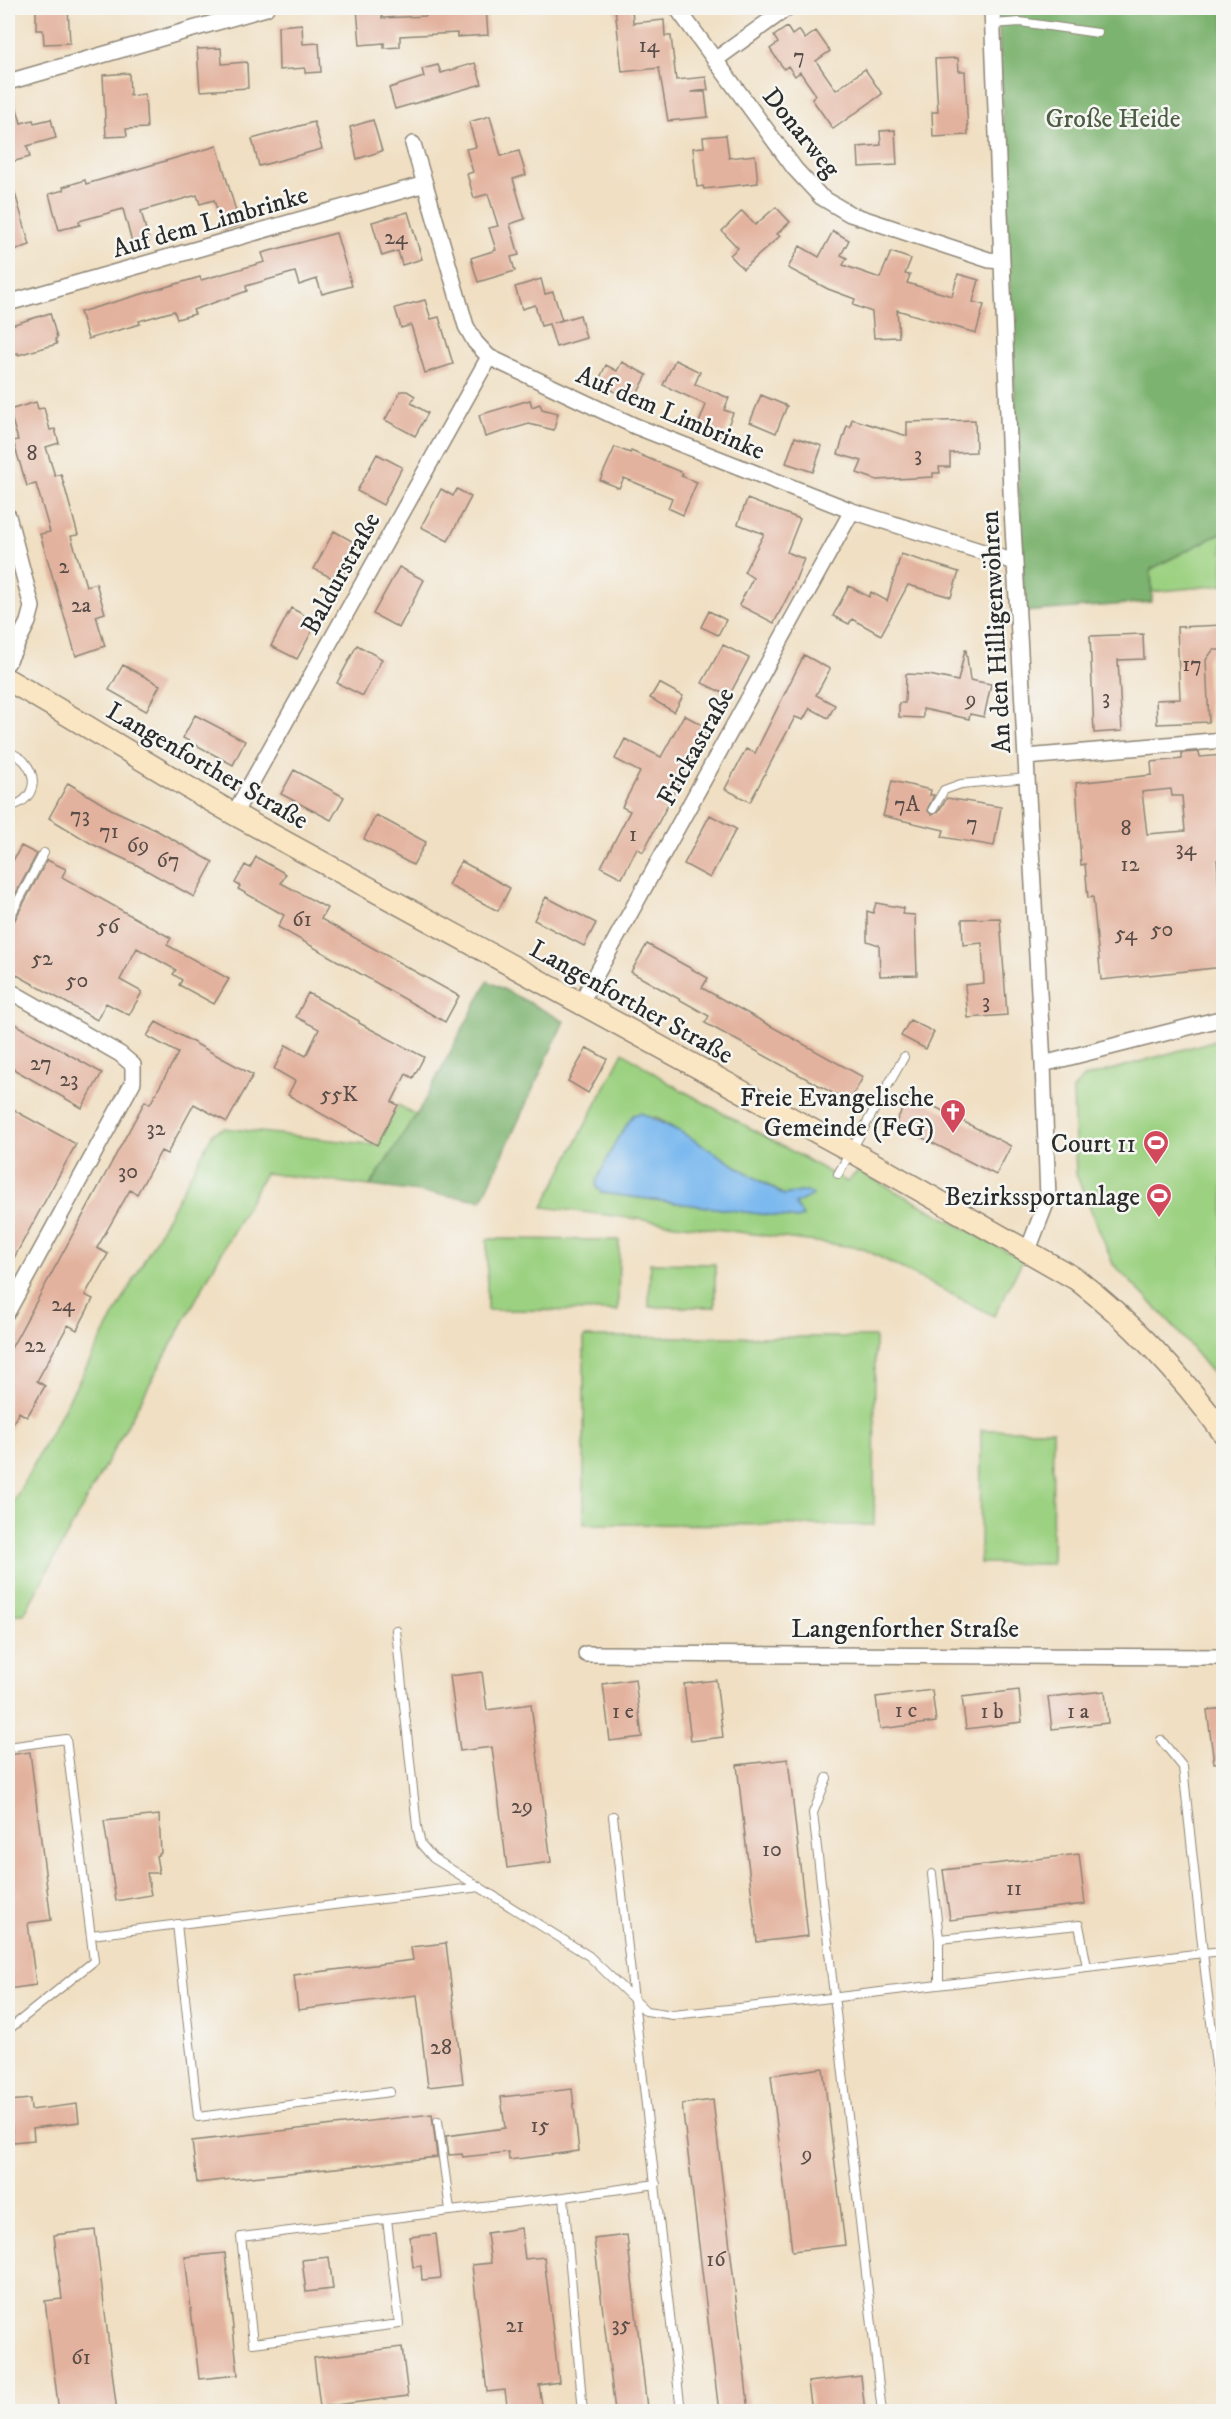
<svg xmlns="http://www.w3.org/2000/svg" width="1231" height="2419" font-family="'IM FELL DW Pica',serif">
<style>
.green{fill:#9cd181;stroke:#647e56;stroke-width:1.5;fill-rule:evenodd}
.forest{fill:#7db36f;stroke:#546f4d;stroke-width:1.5}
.water{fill:#7cb9ef;stroke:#54728d;stroke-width:1.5}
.building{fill:#e3b29e;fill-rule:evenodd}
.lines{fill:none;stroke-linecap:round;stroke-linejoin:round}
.lane-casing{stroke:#8e8576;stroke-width:10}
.street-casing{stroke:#8e8576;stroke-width:18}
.secondary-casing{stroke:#8e8576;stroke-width:24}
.lane{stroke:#fff;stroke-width:8}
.street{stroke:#fff;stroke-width:15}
.secondary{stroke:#fbe6c4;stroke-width:21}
.labels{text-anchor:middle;stroke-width:5;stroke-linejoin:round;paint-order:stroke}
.number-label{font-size:22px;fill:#594d48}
.park-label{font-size:26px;fill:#4d5d45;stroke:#f6f6f2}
.street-label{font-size:26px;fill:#2b2b2b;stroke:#f6f6f2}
.poi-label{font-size:26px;fill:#2b2b2b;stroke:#f6f6f2;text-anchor:end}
</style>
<rect width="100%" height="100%" fill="#f6f6f2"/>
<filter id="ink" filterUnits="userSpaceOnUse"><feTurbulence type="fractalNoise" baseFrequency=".0167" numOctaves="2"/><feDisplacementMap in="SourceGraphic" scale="12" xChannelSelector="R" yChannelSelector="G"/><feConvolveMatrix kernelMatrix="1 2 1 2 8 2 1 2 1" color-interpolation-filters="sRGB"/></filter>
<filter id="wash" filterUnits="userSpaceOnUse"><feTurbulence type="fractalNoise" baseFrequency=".008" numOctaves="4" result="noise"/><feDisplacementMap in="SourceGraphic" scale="24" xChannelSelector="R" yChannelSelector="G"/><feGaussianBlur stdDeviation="1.35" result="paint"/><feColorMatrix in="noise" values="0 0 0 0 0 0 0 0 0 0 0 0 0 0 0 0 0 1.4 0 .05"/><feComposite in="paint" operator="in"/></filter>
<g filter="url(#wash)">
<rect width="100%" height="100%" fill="#f0dfc2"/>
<path class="green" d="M1223,532V585L1152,592L1151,569Z
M1223,1038H1224L1223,1386L1171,1323L1113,1264L1076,1174L1073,1090L1083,1078Z
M623,1052L669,1083L847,1182L858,1171L1023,1260L994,1316L862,1248L543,1207ZM655,1117L784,1195L807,1191L812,1194L795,1204L803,1216L797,1219L602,1193L597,1188L596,1182L616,1141Z
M398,1105L416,1115L370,1186L265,1173L24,1614H8V1512L213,1133L224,1128L376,1145Z
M487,1239L619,1240L618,1311L487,1310Z
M650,1263L715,1264V1307H649Z
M584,1337H875L874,1525L584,1524Z
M981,1430H1053L1052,1564L980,1563Z"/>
<path class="forest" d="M998,8H1223V532L1151,569L1152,602L1024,612Z
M488,981L564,1021L482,1200L370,1186L420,1109Z"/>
<path class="water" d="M641,1113L681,1132L783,1195L807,1191L813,1195L795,1204L803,1216L798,1219L602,1193L597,1188L596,1182L616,1141L633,1115Z"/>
<g id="blocks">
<path class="building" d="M36,8H68L70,43L44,44L43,30H36Z
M357,8H382V18L426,16L427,8H486L488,35L457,37V33L400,36V47L384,48V43L360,45Z
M615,8H632L633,23L664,20L665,36H671L676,80L706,77L708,90L691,92H705L708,117L668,121L659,68L622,72Z
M302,24L303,44L319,43L321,72L305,73V68L279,70L278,26Z
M787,27L792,35L799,30L805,39L816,31L830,51L816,61L836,90L865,69L882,94L833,129L812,99L816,95L800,72L795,76L788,66L784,69L770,49L778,43L774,36Z
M221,48L222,64L247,62L248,88L200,91L197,49Z
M958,58L959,71H965L968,135L933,137L932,112H938L935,59Z
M475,63L482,84L395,109L389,88L424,77L422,69L438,65L441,73Z
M129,73L130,96L145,94L147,128L126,129L127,136L106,137L103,75Z
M12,91L21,123L33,120L34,123L51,119L56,138L27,146L30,157L8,163V92Z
M490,116L501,156L519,151L526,175L513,179L525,219L510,224L519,255L511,257L515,271L478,282L471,258L496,250L489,228L498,226L488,194L474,198L467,174L473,172L466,149L476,147L469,122Z
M373,120L382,151L357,159L350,127Z
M314,122L322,149L259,166L252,139Z
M895,130L897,165L859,167L858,147L881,145L880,131Z
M726,135L729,158L755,155L758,183L704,189L703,186L697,187L693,148L704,147L703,137Z
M217,146L240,225L223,230L214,200L200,204L197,195L141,211L149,242L133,246L123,209L79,221L80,225L59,230L49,194L64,190L63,187L85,180L86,184Z
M12,183L30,245L8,252V184Z
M776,207L790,222L777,234L780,236L743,269L730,255L738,248L722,231L742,211L755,225Z
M408,212L422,259L402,265L398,251L382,256L372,222Z
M833,231L849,240L841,255L847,258L843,265L880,278L891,252L911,259L905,274L910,275L907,283L952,296L958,274L979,280L973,302L984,305L976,333L897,310L899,337L874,338L872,312L853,305L855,299L828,289L788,268L800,246L819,257Z
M336,233L352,286L322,294L317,279L299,285L295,272L246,286L247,291L193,310L195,314L177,319L174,311L139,321L140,324L88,339L80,312L200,277L201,280L265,262L262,253Z
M541,279L545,294L553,292L562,320L553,323L580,315L586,338L556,347L549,324L541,326L535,305L522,309L515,287Z
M425,300L431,319L439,317L453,364L425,373L411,325L401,328L395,308Z
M50,313L57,338L55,339L57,344L18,355V353L8,356V326Z
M675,360L700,372L695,384L729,398L724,410L733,413L723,438L697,428L706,405L663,385Z
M622,362L647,375L633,402L598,382L606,365L617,371Z
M401,391H407L415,396L411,403L428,413L415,436L385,420Z
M761,395L787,406L776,433L750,422Z
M530,400L532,407L540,404L542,409L558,413L554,430L529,424L485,437L479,415Z
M36,402L38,409L44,408L50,430L55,429L59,443L46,447L55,476L61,474L78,535L71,536L86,586L96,583L105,613L96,616L105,646L76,656L40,534L50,532L36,484L27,486L13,441L18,440L9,410Z
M852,419L907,436V422L975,420L976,452L950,453V467H939L940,473H933V477L877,480L857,473L862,461L838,454L847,426L850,427Z
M795,437L822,446L813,472L786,463Z
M615,447L630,453L631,451L683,473L681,476L697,482L683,515L668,508L672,498L624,478L619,488L600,480Z
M377,454L402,467L383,505L357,491Z
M441,489L453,496L457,489L471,497L448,541L421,527Z
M747,499L800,519L787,552L804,559L793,586L774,623L739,605L753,578L744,572L764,534L738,524Z
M334,531L359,545L340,582L314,569Z
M901,554L959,572L951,597L908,585L881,635L852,619L849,624L833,616L849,586L869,597L871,592L887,601Z
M399,567L424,580L399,628L373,614Z
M291,608L317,622L297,659L271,646Z
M709,611L726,620L718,635L701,627Z
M1224,625V650H1213L1206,660L1209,722L1157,724L1156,700L1180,699L1177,627Z
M1143,634L1144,659L1118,660L1122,731L1094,733L1090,636Z
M357,645L382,659L363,696L337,683Z
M723,645L749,658L729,696L702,683Z
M965,650H966L970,680L991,684L984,717L970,714L969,719L923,709V718L899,717V703H905L906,674L929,675L958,681Z
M804,655L830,669L816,695L835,705L828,718L810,708L803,720L795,717L750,802L725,789L746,749L755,753Z
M123,665L160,685L146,711L109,690Z
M659,683L683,696L674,712L650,698Z
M195,715L245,741L233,765L183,738Z
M684,715L708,728L643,852L637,848L622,878L601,867L630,811L622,807L640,772L615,759L625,739L661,757Z
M1199,752L1200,757L1224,755V860H1217L1219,891H1224V967L1101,980L1093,897L1088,898L1085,864L1081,865L1076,783L1152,775L1151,762L1182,759V753ZM1171,789L1172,796H1182L1185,831L1147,834L1142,792Z
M294,770L344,797L331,820L281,794Z
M892,781L931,790L930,795H934L927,810L932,815L938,812L947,798L1001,807L994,846L942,837L944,830L883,816Z
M68,783L111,809L156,830L213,862L194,897L137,865L92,844L49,818Z
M376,815L426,842L413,865L364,839Z
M710,815L736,829L710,878L684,864Z
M21,846L37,854L8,908V870Z
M256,857L286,874L281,883L327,908L321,919L459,996L445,1022L278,927L284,915L238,889L240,886L235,883L245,865L250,868Z
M47,860L66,869L62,877L171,938L167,945L229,979L214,1004L179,985L182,980L173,974L176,970L137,948L120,980L142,992L129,1015L106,1003L97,1020L8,970V926L13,923Z
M461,861L510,888L498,911L448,885Z
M546,897L596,923L584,946L534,920Z
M876,903L904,908L902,914L915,915L917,975L880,976L879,945L867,941V911L873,913Z
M1000,918L1007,1015L968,1018L965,985L984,983L982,943L963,945L962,919Z
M647,944L708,978L702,988L863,1077L849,1102L705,1023L709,1016L631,972Z
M308,993L359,1021V1023L424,1057L413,1078L406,1074L392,1102L398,1105L377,1145L288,1095L295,1081L274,1069L286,1045L306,1056L319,1029L296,1017Z
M8,1020L102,1073L82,1108L8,1066Z
M910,1020L934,1032L926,1049L901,1036Z
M156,1022L253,1075L227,1122L194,1104L167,1154L161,1151L137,1194L130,1190L97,1248L108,1254L85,1295L93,1299L77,1330L68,1325L37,1381L45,1386L27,1417L19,1412L8,1432V1354L145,1101L150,1104L178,1053L147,1036Z
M587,1048L607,1059L588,1093L568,1081Z
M910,1094L1011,1146L996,1175L895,1124Z
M8,1107L76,1144L8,1269Z
M482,1672L487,1710L531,1704L551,1862L507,1868L492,1747L460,1751L450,1676Z
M635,1679L642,1737L610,1741L603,1684Z
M716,1680L723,1737L691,1741L684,1684Z
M932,1690L936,1722L880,1729L876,1697Z
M1019,1690L1022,1722L966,1729L962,1697Z
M1105,1691L1108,1723L1052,1729L1048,1697Z
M1224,1708V1762L1214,1763L1207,1710Z
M30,1752L51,1920L28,1923L36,1985L8,1989V1755Z
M788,1759L808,1936L757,1942L737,1765Z
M159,1815L161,1853L156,1856L159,1873H147L151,1895L116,1901L104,1821Z
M1079,1854L1085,1904L950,1920L943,1870Z
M446,1943L463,2083L428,2087L417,1995L298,2010L294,1975L413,1960L411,1947Z
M823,2068L845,2245L792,2251L771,2075Z
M572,2089L579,2151L509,2160L508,2152L463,2157L462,2154L449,2155L446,2136L505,2128L501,2097Z
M30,2099L31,2110L77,2104L79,2122L33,2128L34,2140L13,2142L9,2101Z
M713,2100L749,2412H719L682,2104Z
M432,2114L437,2157L197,2183L192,2141Z
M521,2228L525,2259L544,2257L559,2382L539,2385L543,2412H508L505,2390L487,2392L472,2265L491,2263L487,2233Z
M95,2230L117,2412H59L45,2301L62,2299L54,2235Z
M436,2234L441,2278L422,2280L421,2266L413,2267L410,2237Z
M627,2235L647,2408L615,2411L594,2239Z
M225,2253L238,2375L199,2379L185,2257Z
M329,2257L333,2289L306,2292L302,2260Z
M402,2347L408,2396L320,2407L314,2358Z
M861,2376L865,2412H812L808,2382Z"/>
</g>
</g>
<g filter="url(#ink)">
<use href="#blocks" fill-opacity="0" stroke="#8e8576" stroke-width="1.5"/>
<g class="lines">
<defs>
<path id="lane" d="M993,24L1020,22L1098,33
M8,751C13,754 20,757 24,761C41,781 32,802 8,807
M933,809L944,790L961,784L1027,778
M8,920L44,853
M838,1174L904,1057
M396,1630L417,1827L421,1844L433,1858L589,1956L646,2011L673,2015L822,1999L1203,1953L1224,2134
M1161,1740L1183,1767L1203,1953L1224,1951
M8,1747L66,1739L94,1961L8,2030
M827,1778L813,1813L882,2412
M613,1816L681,2412
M932,1874L939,1939
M177,1924L198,2117L390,2092
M91,1935L480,1887
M939,1985V1939L1079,1925L1087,1967
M438,2121L450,2210
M387,2219L399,2324L253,2343L241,2237L564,2197
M583,2412L564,2197L656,2184"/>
<path id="street" d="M677,8L795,169L821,197L850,214L989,260L1002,261
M992,8L1011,491L1043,1064L1048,1198L1028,1250
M715,60L787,8
M8,82L266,8
M413,144L425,184
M8,303L425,184L466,326L475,342L489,357L635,426L852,511L1015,562
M8,516L32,607L28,622L8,662
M1026,757L1224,740
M234,814L489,357
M8,990L120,1054L133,1065V1082L8,1311
M580,1004L852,511
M1043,1064L1224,1018
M586,1654L1224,1657"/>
<path id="secondary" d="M8,680C84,723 158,771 234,814L851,1151L1076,1279C1132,1322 1182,1376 1224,1434"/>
</defs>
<use href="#lane" class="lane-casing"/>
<use href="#street" class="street-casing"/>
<use href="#secondary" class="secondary-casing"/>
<use href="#lane" class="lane"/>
<use href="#street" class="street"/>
<use href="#secondary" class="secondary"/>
</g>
</g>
<defs>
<symbol id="church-pin" viewBox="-11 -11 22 30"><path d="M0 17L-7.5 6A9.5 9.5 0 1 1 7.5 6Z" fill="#d1495b" stroke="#f6f6f2"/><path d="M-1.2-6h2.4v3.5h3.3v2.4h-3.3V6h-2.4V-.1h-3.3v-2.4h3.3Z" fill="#fff"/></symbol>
<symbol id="stadium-pin" viewBox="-11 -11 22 30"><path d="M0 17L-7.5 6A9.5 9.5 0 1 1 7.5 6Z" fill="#d1495b" stroke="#f6f6f2"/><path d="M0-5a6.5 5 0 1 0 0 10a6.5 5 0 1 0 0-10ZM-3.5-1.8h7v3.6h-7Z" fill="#fff"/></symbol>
</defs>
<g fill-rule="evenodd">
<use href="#church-pin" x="938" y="1097" width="30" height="40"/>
<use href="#stadium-pin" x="1141" y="1128" width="30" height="40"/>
<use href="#stadium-pin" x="1144" y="1181" width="30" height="40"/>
</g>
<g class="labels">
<g class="number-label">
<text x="649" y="52">14</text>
<text x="799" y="63">7</text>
<text x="396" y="244">24</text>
<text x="32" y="460">8</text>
<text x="918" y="461">3</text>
<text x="64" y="573">2</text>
<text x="81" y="612">2a</text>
<text x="1192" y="671">17</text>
<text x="1106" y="704">3</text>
<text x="971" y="706">9</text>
<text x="907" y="811">7A</text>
<text x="80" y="822">73</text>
<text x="972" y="830">7</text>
<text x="1126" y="835">8</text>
<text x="109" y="838">71</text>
<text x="633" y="841">1</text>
<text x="138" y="852">69</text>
<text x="1186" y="855">34</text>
<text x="168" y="867">67</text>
<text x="1130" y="871">12</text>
<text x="302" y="926">61</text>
<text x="108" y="933">56</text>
<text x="1162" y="936">50</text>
<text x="1126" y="940">54</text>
<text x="42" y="965">52</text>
<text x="77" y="987">50</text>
<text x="986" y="1008">3</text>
<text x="41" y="1070">27</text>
<text x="69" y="1086">23</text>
<text x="339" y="1101">55K</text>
<text x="156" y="1135">32</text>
<text x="128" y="1178">30</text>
<text x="63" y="1311">24</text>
<text x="35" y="1352">22</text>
<text x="906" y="1717">1 c</text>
<text x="623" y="1718">1 e</text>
<text x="992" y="1718">1 b</text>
<text x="1078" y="1718">1 a</text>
<text x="522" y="1813">29</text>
<text x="772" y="1856">10</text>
<text x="1014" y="1895">11</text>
<text x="441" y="2054">28</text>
<text x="540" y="2132">15</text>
<text x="807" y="2161">9</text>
<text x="716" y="2266">16</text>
<text x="621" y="2331">35</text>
<text x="515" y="2332">21</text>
<text x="81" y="2364">61</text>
</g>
<g class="park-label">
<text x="1113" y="127">Große Heide</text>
</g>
<g class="street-label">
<text transform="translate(802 132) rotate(51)" y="9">Donarweg</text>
<text transform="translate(210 221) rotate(-16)" y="9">Auf dem Limbrinke</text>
<text transform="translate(671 412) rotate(23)" y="9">Auf dem Limbrinke</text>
<text transform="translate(340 573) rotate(-61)" y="9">Baldurstraße</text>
<text transform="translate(995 632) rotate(-93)" y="9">An den Hilligenwöhren</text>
<text transform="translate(695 746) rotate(-61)" y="9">Frickastraße</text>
<text transform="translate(208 765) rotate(30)" y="9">Langenforther Straße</text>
<text transform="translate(632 1001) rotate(29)" y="9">Langenforther Straße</text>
<text x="905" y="1637">Langenforther Straße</text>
</g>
<g class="poi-label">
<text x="934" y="1106">Freie Evangelische<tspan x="934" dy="30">Gemeinde (FeG)</tspan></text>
<text x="1136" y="1152">Court 11</text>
<text x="1140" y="1205">Bezirkssportanlage</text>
</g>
</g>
<rect width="1231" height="2419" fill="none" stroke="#f6f6f2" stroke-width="30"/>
</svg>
